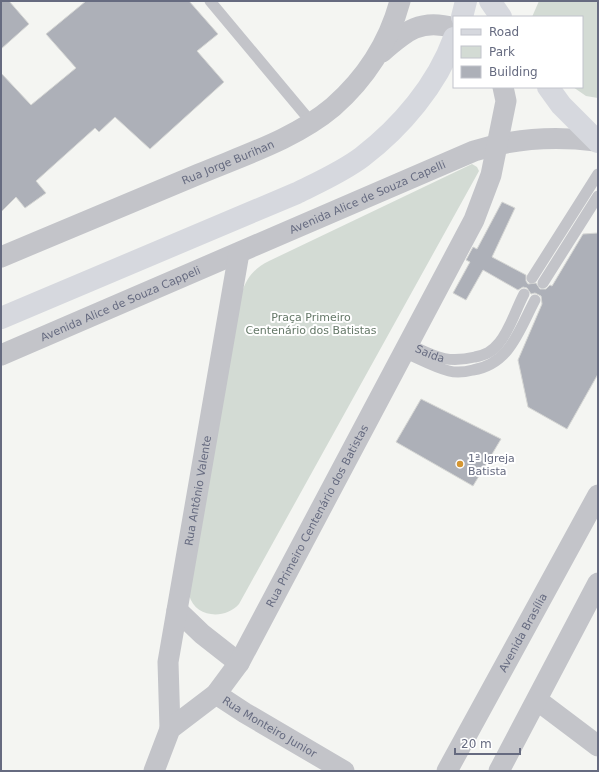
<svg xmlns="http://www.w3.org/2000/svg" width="599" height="772" font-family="'DejaVu Sans',sans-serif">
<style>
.green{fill:#d3dbd4}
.building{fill:#adb0b8;stroke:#d5d6d4}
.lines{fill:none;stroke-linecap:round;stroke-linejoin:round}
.lane{stroke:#c3c4c9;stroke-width:11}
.street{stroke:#c3c4c9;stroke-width:21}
.primary{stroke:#d6d8de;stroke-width:22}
.highway{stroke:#d6d8de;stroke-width:22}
.poi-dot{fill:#d49632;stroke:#fff;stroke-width:1.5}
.labels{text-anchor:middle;stroke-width:4;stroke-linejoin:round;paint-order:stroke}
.street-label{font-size:11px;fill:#666b80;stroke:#fff}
.park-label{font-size:11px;fill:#657868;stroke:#fff}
.poi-label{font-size:11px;fill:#666b80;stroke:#fff;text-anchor:start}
</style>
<rect width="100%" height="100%" fill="#f4f5f2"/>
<path class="green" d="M539,1H596L598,4V98L586,96L573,87H582V17H532Z
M472,164L477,167L479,171L239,604C225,620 195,618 189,595L242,292C247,277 255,268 269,261Z"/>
<path class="building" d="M1,1H9L29,24L1,49Z
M86,1H189L218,34L197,51L224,82L150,149L115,117L99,132L95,128L36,181L46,193L25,208L16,197L1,212V73L31,105L76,68L46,34Z
M502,202L515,208L492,257L526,275V281L528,284L536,283L540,289H546L550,285L552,286L583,234L598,233V374L567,429L528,407L518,360L542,304L541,296L535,293L531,294L527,288L523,287L518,290L483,270L466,300L453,293L470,262L466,260L473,247L477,249Z
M421,399L501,439L473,486L396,442Z"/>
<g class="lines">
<g class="lane">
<path d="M210,1L312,123"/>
<path d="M532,278L598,174"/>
<path d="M543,283L598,196"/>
<path id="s1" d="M408,344C435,356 445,364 475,357C485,355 492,352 499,343C510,330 516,309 524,294"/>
<path d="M403,352C418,358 433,367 449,371C457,373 465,372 473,370C510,364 519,330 535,300"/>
</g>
<g class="street">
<path d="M382,52C406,31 421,18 454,28"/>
<path id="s2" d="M1,257C67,229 133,202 199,174C244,155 295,139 333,107C365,79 389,42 400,1"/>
<path id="s3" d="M1,355L474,151C514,138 555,136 596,141"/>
<path d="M177,610L202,634L239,663"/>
<path id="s4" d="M216,694L245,713L344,771"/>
<path d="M537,700L598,746"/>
<path id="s5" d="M170,729L168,662L239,253"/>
<path id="s6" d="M154,771L170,729L216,694L239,663L474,220L491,175L506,101L503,87"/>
<path id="s7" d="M447,771L598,495"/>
<path d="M499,771L598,583"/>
</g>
<path class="primary" d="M490,1L501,17
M548,87L561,105L598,142"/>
<path class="highway" d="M462,17L466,1
M1,318L297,193C319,182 342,172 362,157C401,127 437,85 454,38"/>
</g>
<circle class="poi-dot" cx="460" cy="464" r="4"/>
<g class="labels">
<g class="street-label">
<text dy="4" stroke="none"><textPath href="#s2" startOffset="246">Rua Jorge Burihan</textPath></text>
<text dy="4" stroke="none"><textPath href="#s3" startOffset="399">Avenida Alice de Souza Capelli</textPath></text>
<text dy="4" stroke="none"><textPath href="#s3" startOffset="130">Avenida Alice de Souza Cappeli</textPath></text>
<text dy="4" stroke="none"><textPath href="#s1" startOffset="24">Saída</textPath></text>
<text dy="4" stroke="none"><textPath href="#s5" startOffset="241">Rua Antônio Valente</textPath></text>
<text dy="4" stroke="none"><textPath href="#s6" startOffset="308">Rua Primeiro Centenário dos Batistas</textPath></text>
<text dy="4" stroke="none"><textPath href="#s7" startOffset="158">Avenida Brasília</textPath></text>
<text dy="4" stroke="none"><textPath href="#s4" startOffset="63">Rua Monteiro Junior</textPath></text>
</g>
<g class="park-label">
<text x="311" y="321">Praça Primeiro<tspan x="311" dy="13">Centenário dos Batistas</tspan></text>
</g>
<g class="poi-label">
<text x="468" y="462">1ª Igreja<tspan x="468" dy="13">Batista</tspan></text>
</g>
</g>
<rect width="599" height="772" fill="none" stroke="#666b80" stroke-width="4"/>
<rect x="453" y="16" width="130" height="72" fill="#ffffff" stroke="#c2c4cc"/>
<rect x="461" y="29" width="20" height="6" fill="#d6d8de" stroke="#c2c4cc"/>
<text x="489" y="36" font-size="12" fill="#666b80">Road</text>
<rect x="461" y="46" width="20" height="12" fill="#d3dbd4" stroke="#c2c4cc"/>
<text x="489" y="56" font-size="12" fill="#666b80">Park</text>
<rect x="461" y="66" width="20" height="12" fill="#adb0b8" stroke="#c2c4cc"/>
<text x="489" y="76" font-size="12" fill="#666b80">Building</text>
<path d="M455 748v6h65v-6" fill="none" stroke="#666b80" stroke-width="2"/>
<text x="461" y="748" font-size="12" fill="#666b80" stroke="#ffffff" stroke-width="3" paint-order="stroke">20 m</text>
</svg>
